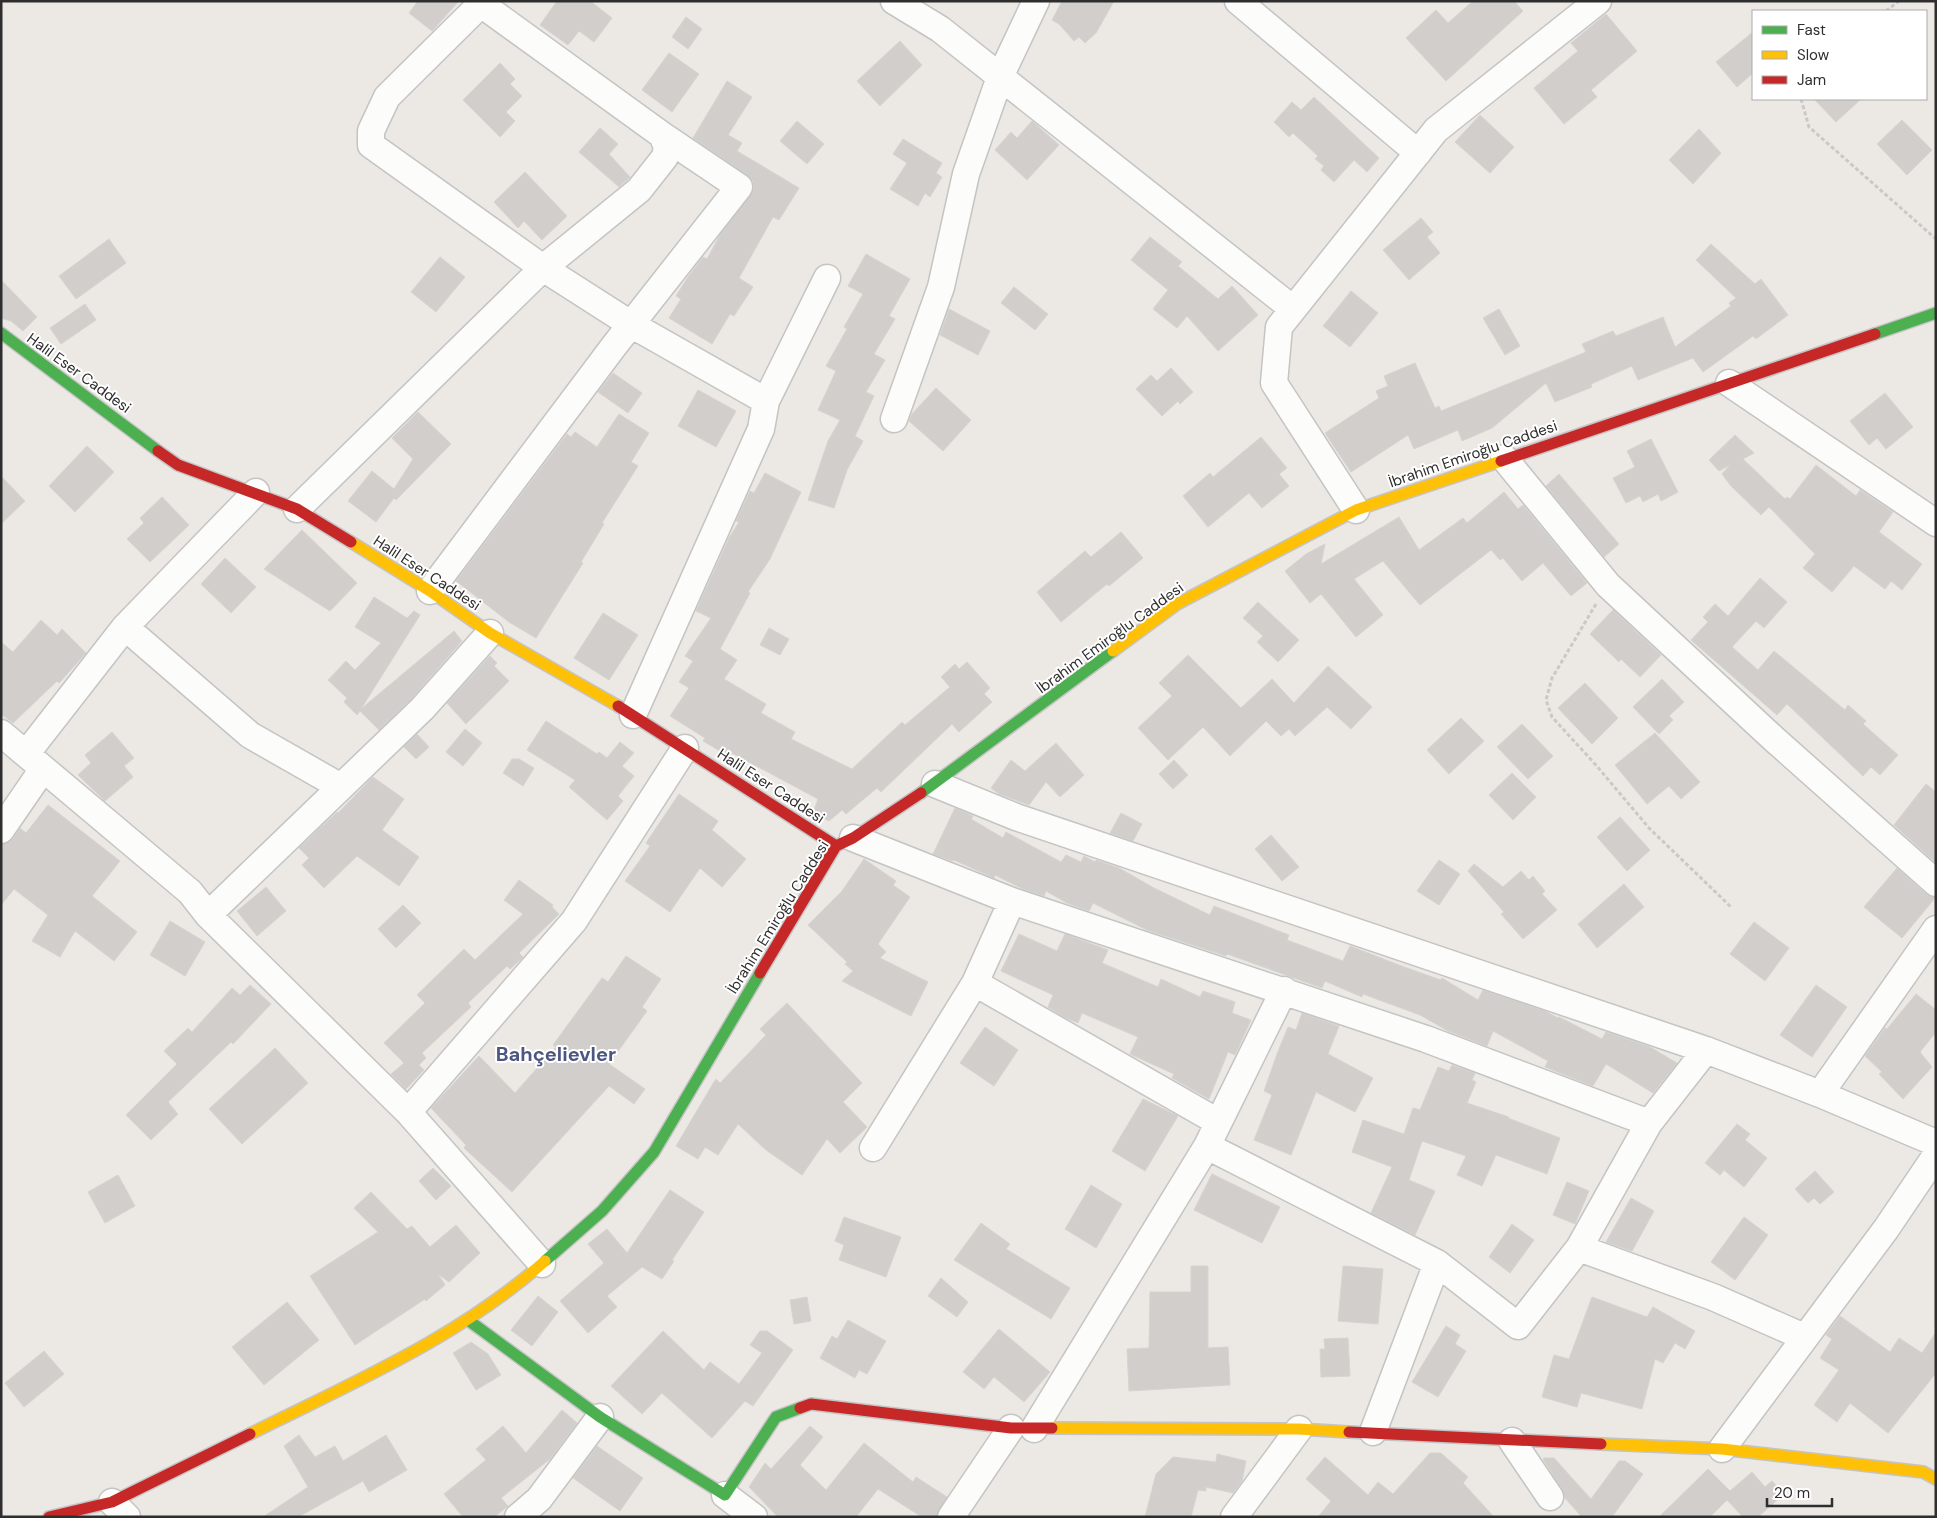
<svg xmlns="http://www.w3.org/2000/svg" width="1937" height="1518" font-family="'DM Sans',sans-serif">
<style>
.building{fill:#d1cecb;stroke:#d7d4d0}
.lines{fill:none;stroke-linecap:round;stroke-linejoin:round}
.street-casing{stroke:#c5c4c5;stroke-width:29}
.fast-casing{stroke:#c5c4c5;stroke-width:14}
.slow-casing{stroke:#c5c4c5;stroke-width:14}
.jam-casing{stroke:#c5c4c5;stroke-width:14}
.path{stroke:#c9c9c8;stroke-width:3;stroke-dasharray:4 2.5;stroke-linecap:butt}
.street{stroke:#fcfcfb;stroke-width:26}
.fast{stroke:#4caf50;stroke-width:11}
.slow{stroke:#ffc107;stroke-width:11}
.jam{stroke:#c62828;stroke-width:11}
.labels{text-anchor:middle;stroke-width:4;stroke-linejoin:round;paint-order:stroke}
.street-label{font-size:15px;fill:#2e2e2e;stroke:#fff}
.district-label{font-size:20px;font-weight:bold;fill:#4d5680;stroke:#fff}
</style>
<rect width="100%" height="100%" fill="#ece8e4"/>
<path class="building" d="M418,1H459L432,31L409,13Z
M557,1H590L612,18L594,42L579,31L568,45L540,25Z
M1062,1H1114L1096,33L1085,43L1079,37L1074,41L1059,24L1052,20Z
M1473,1H1514L1523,11L1446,81L1406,38L1436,10L1448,23Z
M1606,14L1637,51L1591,90L1597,97L1564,124L1534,88L1578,51L1571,43Z
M686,17L702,29L688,49L672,37Z
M1753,32V73L1737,87L1716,62Z
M900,41L922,65L880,106L857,81Z
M669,53L699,74L672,112L642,90Z
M500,63L515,79L510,84L522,96L506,112L515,121L500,137L463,100Z
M727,81L752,97L728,135L742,143L737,151L799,188L779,220L773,217L739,278L753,287L734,316L730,314L712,344L669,318L681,299L676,296L688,277L703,257L707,259L720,235L754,189L753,181L747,175L693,138Z
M1314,97L1379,158L1367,172L1354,160L1334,182L1321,170L1324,166L1315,159L1318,156L1293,133L1289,137L1274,122L1292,102L1301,110Z
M1814,99H1861L1836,122Z
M1480,115L1514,147L1490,173L1455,142Z
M1902,120L1932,150L1907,175L1877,144Z
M797,121L824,144L807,164L780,141Z
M1032,121L1059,145L1027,180L995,150L1011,132L1017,138Z
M600,128L618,144L609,154L630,177L619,187L579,152Z
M1699,129L1721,153L1693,184L1669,160Z
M903,139L942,163L936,173L942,177L930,197L925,193L918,206L890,189L907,163L893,154Z
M525,172L567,216L542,240L524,221L518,228L494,202Z
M1421,218L1433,232L1427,237L1440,253L1409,280L1383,250Z
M1150,237L1182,262L1178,266L1218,299L1232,286L1258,315L1218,351L1187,316L1177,328L1153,309L1168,290L1131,260Z
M109,239L126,263L76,299L59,276Z
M1711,244L1755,284L1761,279L1788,315L1756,339L1753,336L1703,372L1693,358L1638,380L1632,366L1591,384L1592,387L1555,402L1546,383L1492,428L1462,441L1458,430L1414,449L1408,435L1351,472L1325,433L1379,398L1376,391L1388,386L1384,376L1415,363L1435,408L1439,406L1441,411L1586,352L1582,344L1613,331L1616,336L1663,317L1675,347L1731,306L1729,303L1736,298L1696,260Z
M866,254L910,279L889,316L895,319L874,354L885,360L866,392L874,396L855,436L863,441L847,470L834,508L808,500L828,441L840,420L818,410L836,371L826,366L847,329L844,327L863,294L848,286Z
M440,257L465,277L436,312L411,292Z
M1,280L37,317L23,331L11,321L1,318Z
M1014,287L1048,314L1035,330L1001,303Z
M1351,291L1378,313L1350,347L1323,326Z
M85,304L96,320L61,344L50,328Z
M949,309L990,331L978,355L940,335Z
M1499,309L1520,346L1505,355L1483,318Z
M1171,368L1193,392L1180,404L1178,401L1162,416L1136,389L1151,375L1157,381Z
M613,373L642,393L628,413L598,392Z
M936,388L971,420L943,451L909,421L912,414Z
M698,390L736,411L716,447L678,426Z
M1885,393L1913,427L1886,449L1877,438L1869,445L1850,421Z
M418,412L451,444L396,500L394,498L376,522L348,501L372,471L394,489L413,459L392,438Z
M619,414L649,433L631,462L638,466L602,523L604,524L581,562L583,563L536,638L509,622L456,581L567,434L571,437L575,432L597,447Z
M1735,435L1754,453L1743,459L1785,499L1787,497L1790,499L1816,465L1856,496L1860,490L1893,512L1879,532L1922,564L1902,590L1891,581L1885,589L1854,566L1832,592L1803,568L1815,554L1769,507L1761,515L1731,486L1722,474L1730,465L1719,471L1709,460Z
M1261,437L1287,468L1279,474L1289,486L1262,508L1249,493L1208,527L1183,496L1210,473L1213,477Z
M1651,439L1678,492L1661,501L1658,494L1643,502L1640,496L1626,503L1613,478L1635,467L1627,451Z
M87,446L114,472L75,512L49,486Z
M765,473L801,492L770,559L748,592L750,593L720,649L737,660L724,679L766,704L761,713L795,732L791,739L852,769L902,722L905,725L950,687L941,677L955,664L959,669L967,662L990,688L984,694L992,702L959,732L952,724L881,792L877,788L846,814L842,810L829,821L813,813L818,799L732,753L730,757L703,741L705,738L670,716L689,688L679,682L693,661L685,656L711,618L696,611L729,538L739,522L736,521L750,491L754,493Z
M1559,474L1619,544L1604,557L1546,486Z
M1,476L25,501L1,524Z
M1504,492L1518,509L1523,505L1587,583L1571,596L1543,563L1522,581L1503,558L1500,560L1491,550L1420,605L1383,561L1354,579L1383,615L1356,637L1321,594L1310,603L1285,571L1306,554L1325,544L1321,564L1399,517L1419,550L1463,518L1467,523Z
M162,497L189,525L150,562L127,539L144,523L140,518Z
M302,530L357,583L330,611L264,569Z
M1121,532L1143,558L1109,586L1107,584L1061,622L1037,592L1085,551L1091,557Z
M225,558L256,587L231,613L201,584Z
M1760,578L1787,602L1764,628L1756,621L1732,647L1758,670L1774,651L1845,710L1848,705L1866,721L1863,724L1898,755L1880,775L1871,767L1863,776L1787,704L1777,715L1691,640L1708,622L1703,617L1715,604L1728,616Z
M374,597L407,618L414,611L420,615L361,709L454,631L462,641L411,699L379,730L360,711L357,715L344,702L347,698L328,680L346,661L355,670L381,643L355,627Z
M1258,602L1299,640L1278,662L1257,642L1263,636L1243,618Z
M1613,610L1661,655L1640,677L1621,659L1619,662L1590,634Z
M603,613L638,635L609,680L574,658Z
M41,620L57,635L62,629L86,653L59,683L57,681L13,723L1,714V642L13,652Z
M769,628L789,639L780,655L760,645Z
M1188,655L1241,708L1272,679L1294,703L1328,666L1372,707L1351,729L1327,707L1295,736L1289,729L1281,736L1266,721L1230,756L1203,727L1168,760L1138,728L1172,696L1159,683Z
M490,656L497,663L494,666L509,681L466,724L447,703Z
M1662,679L1684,702L1669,716L1673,720L1659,734L1633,707Z
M1585,683L1618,718L1592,744L1558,708Z
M1461,718L1484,741L1449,774L1427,750Z
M546,721L597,754L599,752L607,758L620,742L634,753L622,766L634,776L618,796L623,801L607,820L569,787L575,780L527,750Z
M1522,724L1553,756L1528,779L1497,747Z
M465,729L482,743L463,766L446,752Z
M112,732L134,758L124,766L133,777L105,801L78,775L91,763L85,755Z
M1655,733L1700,782L1681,799L1669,786L1647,804L1615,765Z
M417,734L429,747L416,759L404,747Z
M1056,743L1084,775L1060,797L1046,782L1029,805L999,794L991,788L1011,760L1025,771Z
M512,759H519L534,768L523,786L503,773Z
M1174,760L1188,775L1173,789L1159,774Z
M1512,773L1536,797L1513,820L1489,795Z
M373,777L404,799L382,830L419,857L399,886L357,856L324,888L302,865L309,858L299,848L337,812L338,813Z
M1926,784L1936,792V863L1894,825Z
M679,794L718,821L712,830L746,859L722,887L700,868L670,912L625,881L650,846L646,843Z
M48,805L120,861L92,896L137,932L114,961L75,931L60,957L32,941L48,915L14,889L1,905V845L13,839L20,828L26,833Z
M955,808L973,816L971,819L1003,838L1006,832L1061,862L1066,855L1081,862L1084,856L1095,862L1096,860L1119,868L1154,888L1210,915L1214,906L1289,935L1287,940L1343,961L1350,946L1404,967L1441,980L1442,978L1478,1000L1483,990L1545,1011L1558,1018L1559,1017L1602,1039L1606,1032L1650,1047L1677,1063L1653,1093L1606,1064L1593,1086L1545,1067L1548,1061L1493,1031L1487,1046L1448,1031L1420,1015L1363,994L1362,997L1325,981L1322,988L1227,954L1226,956L1147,930L1093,903L1089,911L1067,903L1046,891L1044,896L1023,889L995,875L994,878L954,860L953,861L933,854Z
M1121,813L1142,824L1133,841L1110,833Z
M1620,817L1650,850L1627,871L1597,837Z
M1271,835L1299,867L1282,881L1255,849Z
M864,859L896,881L893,885L910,897L878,944L886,952L880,958L928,982L911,1016L842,981L853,971L845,964L847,962L808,925L842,891Z
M1439,860L1460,874L1439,905L1417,891Z
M1474,864L1503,887L1521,871L1529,880L1533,876L1545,891L1542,894L1557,910L1523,939L1501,914L1504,912L1468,871Z
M1897,868L1926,894L1935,898L1902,938L1864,907Z
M519,880L553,905L552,907L559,914L519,953L523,957L521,959L510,969L507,966L468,1003L471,1007L422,1053L426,1058L419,1065L424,1070L406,1089L391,1074L404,1063L384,1043L425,1003L417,995L464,949L475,960L523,914L504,900Z
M1624,884L1644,907L1597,948L1578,924Z
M266,887L286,911L257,936L237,911Z
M403,905L421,923L396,948L378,929Z
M170,921L205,942L185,976L150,955Z
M1754,922L1789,948L1765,981L1730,954Z
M1019,934L1057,951L1065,934L1108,950L1102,963L1158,987L1161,979L1200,997L1203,991L1235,1002L1232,1013L1251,1020L1235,1055L1228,1052L1209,1099L1172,1078L1174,1074L1130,1054L1138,1037L1082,1013L1078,1023L1064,1017L1048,1007L1053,995L1001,971Z
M626,956L661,979L642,1007L647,1011L609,1064L645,1089L634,1104L609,1086L512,1192L464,1148L466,1145L431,1108L479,1056L515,1093L556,1047L553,1045L602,978L608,982Z
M250,985L271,1004L233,1044L231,1042L168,1102L178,1114L151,1140L126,1115L177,1064L164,1051L188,1028L192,1032L232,988L240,995Z
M1816,985L1847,1007L1812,1057L1780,1035Z
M1916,994L1936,1010V1032L1920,1052L1932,1067L1903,1099L1879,1074L1882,1072L1865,1056L1885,1028L1887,1029Z
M787,1003L862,1083L843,1102L867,1127L840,1153L827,1139L802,1175L766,1150L738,1124L718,1155L705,1147L698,1159L676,1146L714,1082L716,1079L720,1083L766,1035L760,1029Z
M1302,1013L1339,1026L1328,1054L1373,1078L1355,1112L1316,1092L1291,1155L1254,1140L1272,1095L1264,1091L1277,1054L1288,1027L1296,1030Z
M985,1027L1018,1050L994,1086L960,1063Z
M275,1048L308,1083L242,1144L209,1109Z
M1452,1065L1475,1073L1472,1080L1476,1082L1467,1103L1509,1117L1508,1118L1560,1138L1547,1174L1496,1155L1482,1186L1457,1175L1466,1156L1422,1141L1409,1180L1435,1191L1415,1235L1371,1213L1392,1167L1352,1152L1363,1120L1404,1134L1413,1108L1420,1110L1438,1067L1449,1071Z
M1143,1099L1178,1116L1145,1171L1112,1151Z
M1737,1124L1750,1134L1745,1140L1767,1158L1744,1187L1724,1170L1720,1175L1705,1163Z
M433,1168L451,1186L436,1200L419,1181Z
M1815,1171L1834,1192L1820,1204L1814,1198L1808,1203L1795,1189Z
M1212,1174L1280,1207L1262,1243L1194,1210Z
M118,1175L135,1206L105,1223L88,1192Z
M1567,1182L1589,1191L1575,1224L1553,1215Z
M1091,1185L1122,1204L1096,1248L1065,1229Z
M670,1190L704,1212L672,1260L674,1261L662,1279L642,1267L607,1296L617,1307L588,1333L560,1301L604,1263L588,1244L607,1229L627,1253Z
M371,1192L407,1229L412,1226L430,1247L456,1225L480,1253L449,1282L438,1274L445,1285L426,1301L425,1299L355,1345L310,1276L378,1232L354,1208Z
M1631,1198L1654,1211L1632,1251L1606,1242Z
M844,1217L901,1237L886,1277L839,1260L844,1245L835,1241Z
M1744,1217L1768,1235L1735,1280L1711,1262Z
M981,1223L1010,1244L1006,1249L1070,1288L1051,1319L954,1260Z
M1512,1224L1534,1240L1510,1273L1489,1257Z
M1191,1266H1208V1348L1228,1347L1230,1385L1129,1391L1127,1349L1149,1348L1150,1292H1191Z
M1343,1266L1383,1269L1378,1324L1338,1321Z
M941,1278L968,1302L957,1317L928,1296Z
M538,1296L558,1312L532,1346L511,1330Z
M807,1297L811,1321L794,1324L790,1300Z
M1592,1297L1647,1317L1653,1307L1695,1331L1685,1349L1675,1343L1663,1363L1655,1359L1642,1409L1581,1393L1577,1407L1542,1397L1554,1355L1569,1359Z
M287,1302L319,1340L264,1385L232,1347Z
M1840,1316L1890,1352L1899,1338L1922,1353L1936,1332V1373L1888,1433L1850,1403L1837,1422L1814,1405L1839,1370L1820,1358L1832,1339L1826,1335Z
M848,1320L886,1341L867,1374L859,1370L855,1378L820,1358L832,1336L837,1339Z
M1446,1326L1460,1335L1455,1344L1466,1351L1438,1397L1412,1382Z
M999,1329L1050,1372L1024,1402L994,1377L984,1389L963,1372Z
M663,1331L704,1370L710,1362L739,1384L762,1353L750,1345L760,1331H767L793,1350L753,1406L745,1401L712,1438L662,1393L642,1414L611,1386Z
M1348,1338L1350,1376L1321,1377L1320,1349H1325L1324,1339Z
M471,1342L488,1354L501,1375L476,1390L453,1353Z
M44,1351L64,1374L24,1407L5,1383Z
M562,1410L577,1423L550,1459L501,1498L508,1506L494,1517H463L444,1494L486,1460L476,1449L503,1426L526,1453Z
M810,1426L823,1437L800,1465L826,1490L864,1443L913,1482L916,1477L947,1497L936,1517H922L878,1489L856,1517H778L749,1487L765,1463L771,1469Z
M299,1435L315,1457L335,1446L343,1461L386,1435L407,1470L369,1492L363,1481L298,1517H263L308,1487L284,1446Z
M597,1446L643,1478L620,1511L573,1478Z
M1430,1453H1441L1468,1477L1463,1483L1494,1517H1318L1331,1501L1306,1479L1325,1457L1368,1495L1378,1482L1393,1494Z
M1217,1454L1246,1461L1242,1481L1233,1493L1206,1487V1491L1198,1490L1191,1517H1145L1156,1474L1173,1457L1216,1462Z
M1544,1458H1554L1591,1499L1619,1461H1625L1643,1474L1612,1517H1579L1580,1515L1565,1498L1562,1489L1543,1459Z
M1708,1469L1730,1491L1752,1472L1765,1487L1772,1481L1784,1494L1758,1517H1743L1727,1500L1710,1517H1659Z"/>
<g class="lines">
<defs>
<path id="street" d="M484,1L387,97L371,131V145L543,268L632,325L766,401L761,429L633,715
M894,1L940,29L1293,309
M1238,1L1418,153
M1729,383L1936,523
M766,401L827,278
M894,419L941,287L966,174L1000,77L1036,1
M1504,458L1608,585L1775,740L1936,883
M297,509L543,268L639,190L665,157L667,147L662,135L481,4
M1356,510L1274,383L1279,327L1436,130L1598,1
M430,591L614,346L739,187L662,135
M125,627L250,735L341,787
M1,733L190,892L208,915L408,1112L542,1264
M26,754L125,627L256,492
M935,784L1016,817L1706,1050L1820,1094
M1,830L43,769
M853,838L1012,901L1426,1039L1649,1123
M208,915L422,709L490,633
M1936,929L1820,1094L1936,1143
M975,983L1218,1122
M408,1112L574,921L685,748
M1207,1146L1437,1263L1373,1432
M873,1148L975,983L1012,901
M1579,1248L1713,1297L1804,1337
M1437,1263L1518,1326L1579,1248L1649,1123L1706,1050
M1034,1429L1207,1146L1284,990
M1512,1441L1550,1497
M1722,1449L1886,1229L1936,1155
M725,1495L754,1517
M112,1502L127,1517
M518,1517L539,1499L600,1417
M951,1517L1011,1428
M1234,1517L1299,1429"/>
<path id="fast" d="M1,333L158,451
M1875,334L1936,313
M921,793L1113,651
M545,1261L602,1211L654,1152L760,973
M468,1320L600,1417L725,1495L776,1417L800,1408"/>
<path id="slow" d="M351,542L430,591L490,633L618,706
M1113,651L1177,604L1356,510L1501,461
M1052,1428L1299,1429L1349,1432
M250,1434C352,1383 458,1338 545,1261
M1601,1444L1722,1449L1923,1472L1936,1479"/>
<path id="jam" d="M158,451L178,465L297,509L351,542
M1501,461L1875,334
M618,706L836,846
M760,973L836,846L853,838L921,793
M800,1408L811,1404L1011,1428H1052
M1349,1432L1601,1444
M49,1517L112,1502L250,1434"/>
</defs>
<use href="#street" class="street-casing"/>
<use href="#fast" class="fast-casing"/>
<use href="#slow" class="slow-casing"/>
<use href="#jam" class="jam-casing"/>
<path class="path" d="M1886,11L1899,1
M1801,99L1809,127L1936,239
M1596,604L1552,678L1546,700L1552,717L1595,764L1649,828L1731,907"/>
<use href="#street" class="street"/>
<use href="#fast" class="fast"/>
<use href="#slow" class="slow"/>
<use href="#jam" class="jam"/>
</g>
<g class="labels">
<g class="street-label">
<text transform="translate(79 373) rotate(36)" y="5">Halil Eser Caddesi</text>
<text transform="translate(1473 454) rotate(-19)" y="5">İbrahim Emiroğlu Caddesi</text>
<text transform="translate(427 573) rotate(33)" y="5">Halil Eser Caddesi</text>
<text transform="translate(1110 638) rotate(-36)" y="5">İbrahim Emiroğlu Caddesi</text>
<text transform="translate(771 786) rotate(33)" y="5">Halil Eser Caddesi</text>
<text transform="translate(778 917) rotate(-58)" y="5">İbrahim Emiroğlu Caddesi</text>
</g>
<g class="district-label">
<text x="556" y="1061">Bahçelievler</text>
</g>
</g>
<rect width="1937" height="1518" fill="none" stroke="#2e2e2e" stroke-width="5"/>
<rect x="1752" y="10" width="175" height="90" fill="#ffffff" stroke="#ababab"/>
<rect x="1762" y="26" width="25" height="8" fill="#4caf50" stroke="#ababab"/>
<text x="1797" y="35" font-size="15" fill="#2e2e2e">Fast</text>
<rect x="1762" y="51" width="25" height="8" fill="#ffc107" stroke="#ababab"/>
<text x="1797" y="60" font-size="15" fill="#2e2e2e">Slow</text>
<rect x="1762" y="76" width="25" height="8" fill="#c62828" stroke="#ababab"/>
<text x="1797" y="85" font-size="15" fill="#2e2e2e">Jam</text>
<path d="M1767 1498v8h65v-8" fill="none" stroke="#2e2e2e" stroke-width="2.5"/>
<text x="1774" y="1498" font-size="15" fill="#2e2e2e" stroke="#ffffff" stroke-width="4" paint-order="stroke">20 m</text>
</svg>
